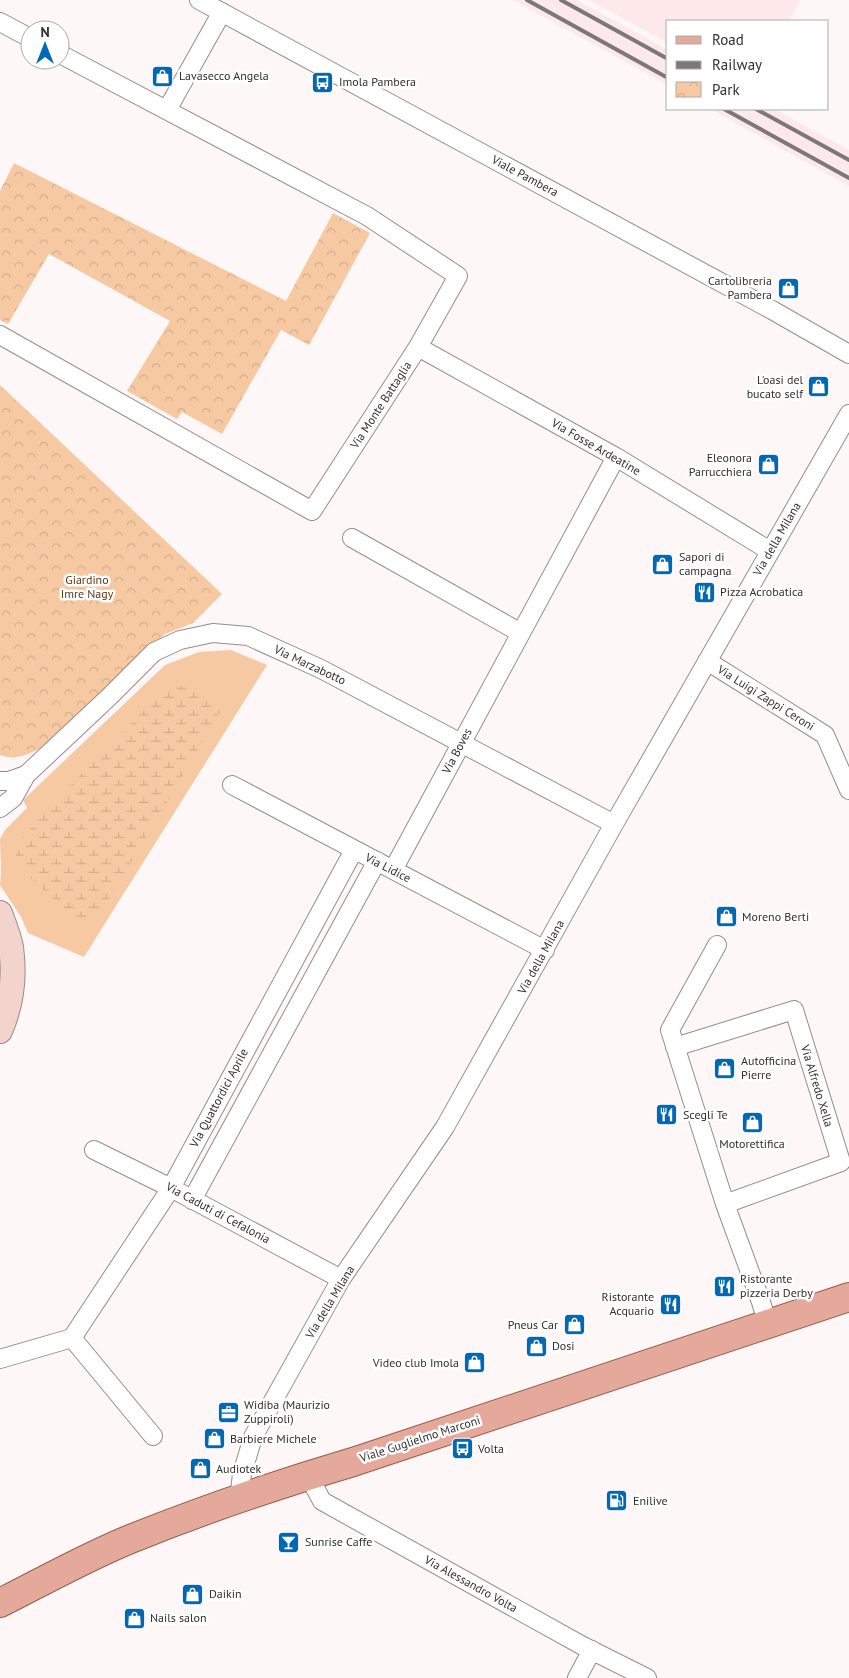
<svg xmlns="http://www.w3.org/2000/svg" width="849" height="1678" font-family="'PT Sans',sans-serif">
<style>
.built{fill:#fde8ea}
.grass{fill:#f7c9a3}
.wetland{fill:url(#wetland-marsh)}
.park{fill:url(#park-crowns)}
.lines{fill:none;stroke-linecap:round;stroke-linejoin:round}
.street-casing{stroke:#978c8d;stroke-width:20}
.secondary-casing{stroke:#978c8d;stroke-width:26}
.primary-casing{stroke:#9a5948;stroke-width:30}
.street{stroke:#fff;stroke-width:18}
.secondary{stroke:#f2d4cc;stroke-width:24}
.primary{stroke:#e4a99a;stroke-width:28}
.rail{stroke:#7d7878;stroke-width:4}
.labels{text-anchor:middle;stroke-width:5;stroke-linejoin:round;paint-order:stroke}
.poi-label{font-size:12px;fill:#322e2e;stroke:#fff;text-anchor:start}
.street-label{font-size:12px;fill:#322e2e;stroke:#fff}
.park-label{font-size:12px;fill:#5d3814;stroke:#fff}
</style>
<defs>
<pattern id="wetland-marsh" width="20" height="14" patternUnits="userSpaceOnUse" patternTransform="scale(1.25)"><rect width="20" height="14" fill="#f7c9a3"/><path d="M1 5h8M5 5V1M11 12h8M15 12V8" fill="none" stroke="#d4ad8d"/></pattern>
<pattern id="park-crowns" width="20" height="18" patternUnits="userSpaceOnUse" patternTransform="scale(1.25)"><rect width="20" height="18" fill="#f7c9a3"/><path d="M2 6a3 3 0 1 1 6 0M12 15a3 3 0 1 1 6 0" fill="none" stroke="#d4ad8d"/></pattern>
</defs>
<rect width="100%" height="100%" fill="#fef7f7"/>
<path class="built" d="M513,0H577L668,50V85Z
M589,0H801L788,21H668V43Z
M711,109H774L849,150V186Z"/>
<path class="grass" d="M231,650L267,665L84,957L28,933L21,917L0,885L1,872L0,839L5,830L27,808L23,800L165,665L199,652Z"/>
<path class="wetland" d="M183,686L203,693L223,707L97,920L72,917L15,863L17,845L46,810L166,688Z"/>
<path class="park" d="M14,163L286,301L333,213L370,233L309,345L281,330L222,434L182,412L177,419L127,391L170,321L49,254L8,324L0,320V191Z
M0,385L222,594L193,623L165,634L47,745C32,752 17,762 0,755Z"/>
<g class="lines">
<defs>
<path id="street" d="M199,0L772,310L849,354
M0,22L30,38
M167,110L222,12
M0,335L312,511L418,347L458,276L367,216L60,54
M418,347L616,457L770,551
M352,538L521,633
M707,661L825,735L849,790
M0,781H9L26,775
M232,785L545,950
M0,808L13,798L26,775L109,697L154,652L180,640L213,633L248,636L321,669L614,824
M393,870L616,457
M717,945L670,1030L725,1204L761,1302L768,1325
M675,1047L794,1010L841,1162L725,1204
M94,1150L171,1188L341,1279
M192,1200L377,861
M72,1338L153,1436
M0,1359L72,1338L171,1188L354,850
M308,1475L322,1501L583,1646L647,1678
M239,1499L242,1474L253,1437L341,1279L445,1127L614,824L849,414
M577,1678L592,1650"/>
<path id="secondary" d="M0,913C4,924 9,936 11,947C15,976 12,1004 0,1031"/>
<path id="primary" d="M0,1603C44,1581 88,1556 133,1538C205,1509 279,1484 353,1462L849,1297"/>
</defs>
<use href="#street" class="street-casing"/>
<use href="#secondary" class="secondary-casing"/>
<use href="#primary" class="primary-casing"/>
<use href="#street" class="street"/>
<use href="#secondary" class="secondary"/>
<use href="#primary" class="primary"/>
<path class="rail" d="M527,0L668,78
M561,0L668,59
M724,109L849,178
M756,109L849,160"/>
</g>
<defs>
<symbol id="shop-square" viewBox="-11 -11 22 22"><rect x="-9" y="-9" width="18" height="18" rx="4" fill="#0069b5" stroke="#fff"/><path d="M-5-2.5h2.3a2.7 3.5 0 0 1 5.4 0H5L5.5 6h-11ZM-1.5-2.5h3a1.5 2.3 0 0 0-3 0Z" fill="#fff"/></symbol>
<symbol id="bus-square" viewBox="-11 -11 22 22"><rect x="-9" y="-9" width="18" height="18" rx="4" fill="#0069b5" stroke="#fff"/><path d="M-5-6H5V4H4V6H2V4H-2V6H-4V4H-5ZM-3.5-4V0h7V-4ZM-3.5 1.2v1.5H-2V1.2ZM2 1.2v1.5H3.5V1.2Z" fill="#fff"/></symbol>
<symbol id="restaurant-square" viewBox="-11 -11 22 22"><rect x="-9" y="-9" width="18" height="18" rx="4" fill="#0069b5" stroke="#fff"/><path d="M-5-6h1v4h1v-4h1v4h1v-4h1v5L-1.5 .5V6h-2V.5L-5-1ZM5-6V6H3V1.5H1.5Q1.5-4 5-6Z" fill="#fff"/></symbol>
<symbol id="office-square" viewBox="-11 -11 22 22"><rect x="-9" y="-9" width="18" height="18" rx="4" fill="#0069b5" stroke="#fff"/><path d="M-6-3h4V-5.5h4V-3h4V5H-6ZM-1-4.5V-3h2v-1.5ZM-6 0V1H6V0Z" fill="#fff"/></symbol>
<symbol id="fuel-square" viewBox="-11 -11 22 22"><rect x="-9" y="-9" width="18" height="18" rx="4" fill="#0069b5" stroke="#fff"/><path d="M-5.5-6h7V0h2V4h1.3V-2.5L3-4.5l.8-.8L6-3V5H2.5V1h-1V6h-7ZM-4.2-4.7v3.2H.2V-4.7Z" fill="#fff"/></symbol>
<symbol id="bar-square" viewBox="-11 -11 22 22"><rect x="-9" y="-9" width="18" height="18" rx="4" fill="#0069b5" stroke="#fff"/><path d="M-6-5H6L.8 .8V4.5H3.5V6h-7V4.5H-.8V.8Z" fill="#fff"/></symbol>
</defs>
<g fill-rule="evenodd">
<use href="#shop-square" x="150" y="64" width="25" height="25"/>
<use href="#bus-square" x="310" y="70" width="25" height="25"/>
<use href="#shop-square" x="776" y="276" width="25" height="25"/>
<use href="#shop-square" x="806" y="374" width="25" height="25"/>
<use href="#shop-square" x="756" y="452" width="25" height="25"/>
<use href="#shop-square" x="650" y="552" width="25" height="25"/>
<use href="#restaurant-square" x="692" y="580" width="25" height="25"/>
<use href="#shop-square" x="714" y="904" width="25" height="25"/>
<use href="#shop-square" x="712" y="1056" width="25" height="25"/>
<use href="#restaurant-square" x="654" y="1102" width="25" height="25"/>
<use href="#shop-square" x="740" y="1110" width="25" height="25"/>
<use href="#restaurant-square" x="712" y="1274" width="25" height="25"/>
<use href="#restaurant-square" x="658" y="1292" width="25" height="25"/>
<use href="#shop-square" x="562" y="1312" width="25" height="25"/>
<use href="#shop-square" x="524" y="1334" width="25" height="25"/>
<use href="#shop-square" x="462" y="1350" width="25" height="25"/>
<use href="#office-square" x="216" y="1400" width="25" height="25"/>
<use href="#shop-square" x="202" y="1426" width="25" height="25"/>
<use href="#bus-square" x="450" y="1436" width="25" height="25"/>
<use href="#shop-square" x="188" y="1456" width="25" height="25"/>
<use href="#fuel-square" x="604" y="1488" width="25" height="25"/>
<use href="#bar-square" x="276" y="1530" width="25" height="25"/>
<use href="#shop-square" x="180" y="1582" width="25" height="25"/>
<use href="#shop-square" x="122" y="1606" width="25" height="25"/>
</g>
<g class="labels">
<g class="poi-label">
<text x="179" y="80">Lavasecco Angela</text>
<text x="339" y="86">Imola Pambera</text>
<text x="772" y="285" text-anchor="end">Cartolibreria<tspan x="772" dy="14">Pambera</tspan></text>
<text x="803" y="384" text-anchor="end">L'oasi del<tspan x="803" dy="14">bucato self</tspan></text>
<text x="752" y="462" text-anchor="end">Eleonora<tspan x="752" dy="14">Parrucchiera</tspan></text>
<text x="679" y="561">Sapori di<tspan x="679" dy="14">campagna</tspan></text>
<text x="720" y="596">Pizza Acrobatica</text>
<text x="742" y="921">Moreno Berti</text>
<text x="741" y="1065">Autofficina<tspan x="741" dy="14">Pierre</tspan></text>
<text x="683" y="1119">Scegli Te</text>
<text x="752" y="1148" text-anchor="middle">Motorettifica</text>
<text x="740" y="1283">Ristorante<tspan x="740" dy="14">pizzeria Derby</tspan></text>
<text x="654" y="1301" text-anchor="end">Ristorante<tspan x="654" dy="14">Acquario</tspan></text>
<text x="558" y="1329" text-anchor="end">Pneus Car</text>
<text x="552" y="1350">Dosi</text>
<text x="459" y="1367" text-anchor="end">Video club Imola</text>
<text x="244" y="1409">Widiba (Maurizio<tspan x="244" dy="14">Zuppiroli)</tspan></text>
<text x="230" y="1443">Barbiere Michele</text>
<text x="478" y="1453">Volta</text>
<text x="216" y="1473">Audiotek</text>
<text x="633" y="1505">Enilive</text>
<text x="305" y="1546">Sunrise Caffe</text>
<text x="209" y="1598">Daikin</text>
<text x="150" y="1622">Nails salon</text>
</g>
<g class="street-label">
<text transform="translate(525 176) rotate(28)" y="4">Viale Pambera</text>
<text transform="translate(381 405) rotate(-57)" y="4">Via Monte Battaglia</text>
<text transform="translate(596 447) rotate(30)" y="4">Via Fosse Ardeatine</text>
<text transform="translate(777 539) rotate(-60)" y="4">Via della Milana</text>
<text transform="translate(310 665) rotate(25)" y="4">Via Marzabotto</text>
<text transform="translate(766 698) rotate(32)" y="4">Via Luigi Zappi Ceroni</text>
<text transform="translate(457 751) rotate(-62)" y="4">Via Boves</text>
<text transform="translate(388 868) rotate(27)" y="4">Via Lidice</text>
<text transform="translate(541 957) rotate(-61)" y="4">Via della Milana</text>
<text transform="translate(817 1086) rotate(73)" y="4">Via Alfredo Xella</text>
<text transform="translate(219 1098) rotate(-62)" y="4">Via Quattordici Aprile</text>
<text transform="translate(218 1213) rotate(28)" y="4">Via Caduti di Cefalonia</text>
<text transform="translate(330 1302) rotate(-59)" y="4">Via della Milana</text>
<text transform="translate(420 1439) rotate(-18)" y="4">Viale Guglielmo Marconi</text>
<text transform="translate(471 1584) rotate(29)" y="4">Via Alessandro Volta</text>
</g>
<g class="park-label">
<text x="87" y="584">Giardino<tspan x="87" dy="14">Imre Nagy</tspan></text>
</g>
</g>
<rect x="666" y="20" width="162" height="90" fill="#ffffff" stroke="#adabab"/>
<rect x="676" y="36" width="25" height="8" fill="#e4a99a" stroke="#adabab"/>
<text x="712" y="45" font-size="15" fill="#322e2e">Road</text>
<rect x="676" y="61" width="25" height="8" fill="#7d7878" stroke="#adabab"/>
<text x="712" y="70" font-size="15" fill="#322e2e">Railway</text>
<rect x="676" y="82" width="25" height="15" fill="url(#park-crowns)" stroke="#adabab"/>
<text x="712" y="95" font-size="15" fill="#322e2e">Park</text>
<g transform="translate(45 45)"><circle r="24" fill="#ffffff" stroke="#adabab"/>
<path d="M0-4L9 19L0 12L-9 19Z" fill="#0069b5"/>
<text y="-8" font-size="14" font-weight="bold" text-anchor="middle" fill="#322e2e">N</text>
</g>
</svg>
